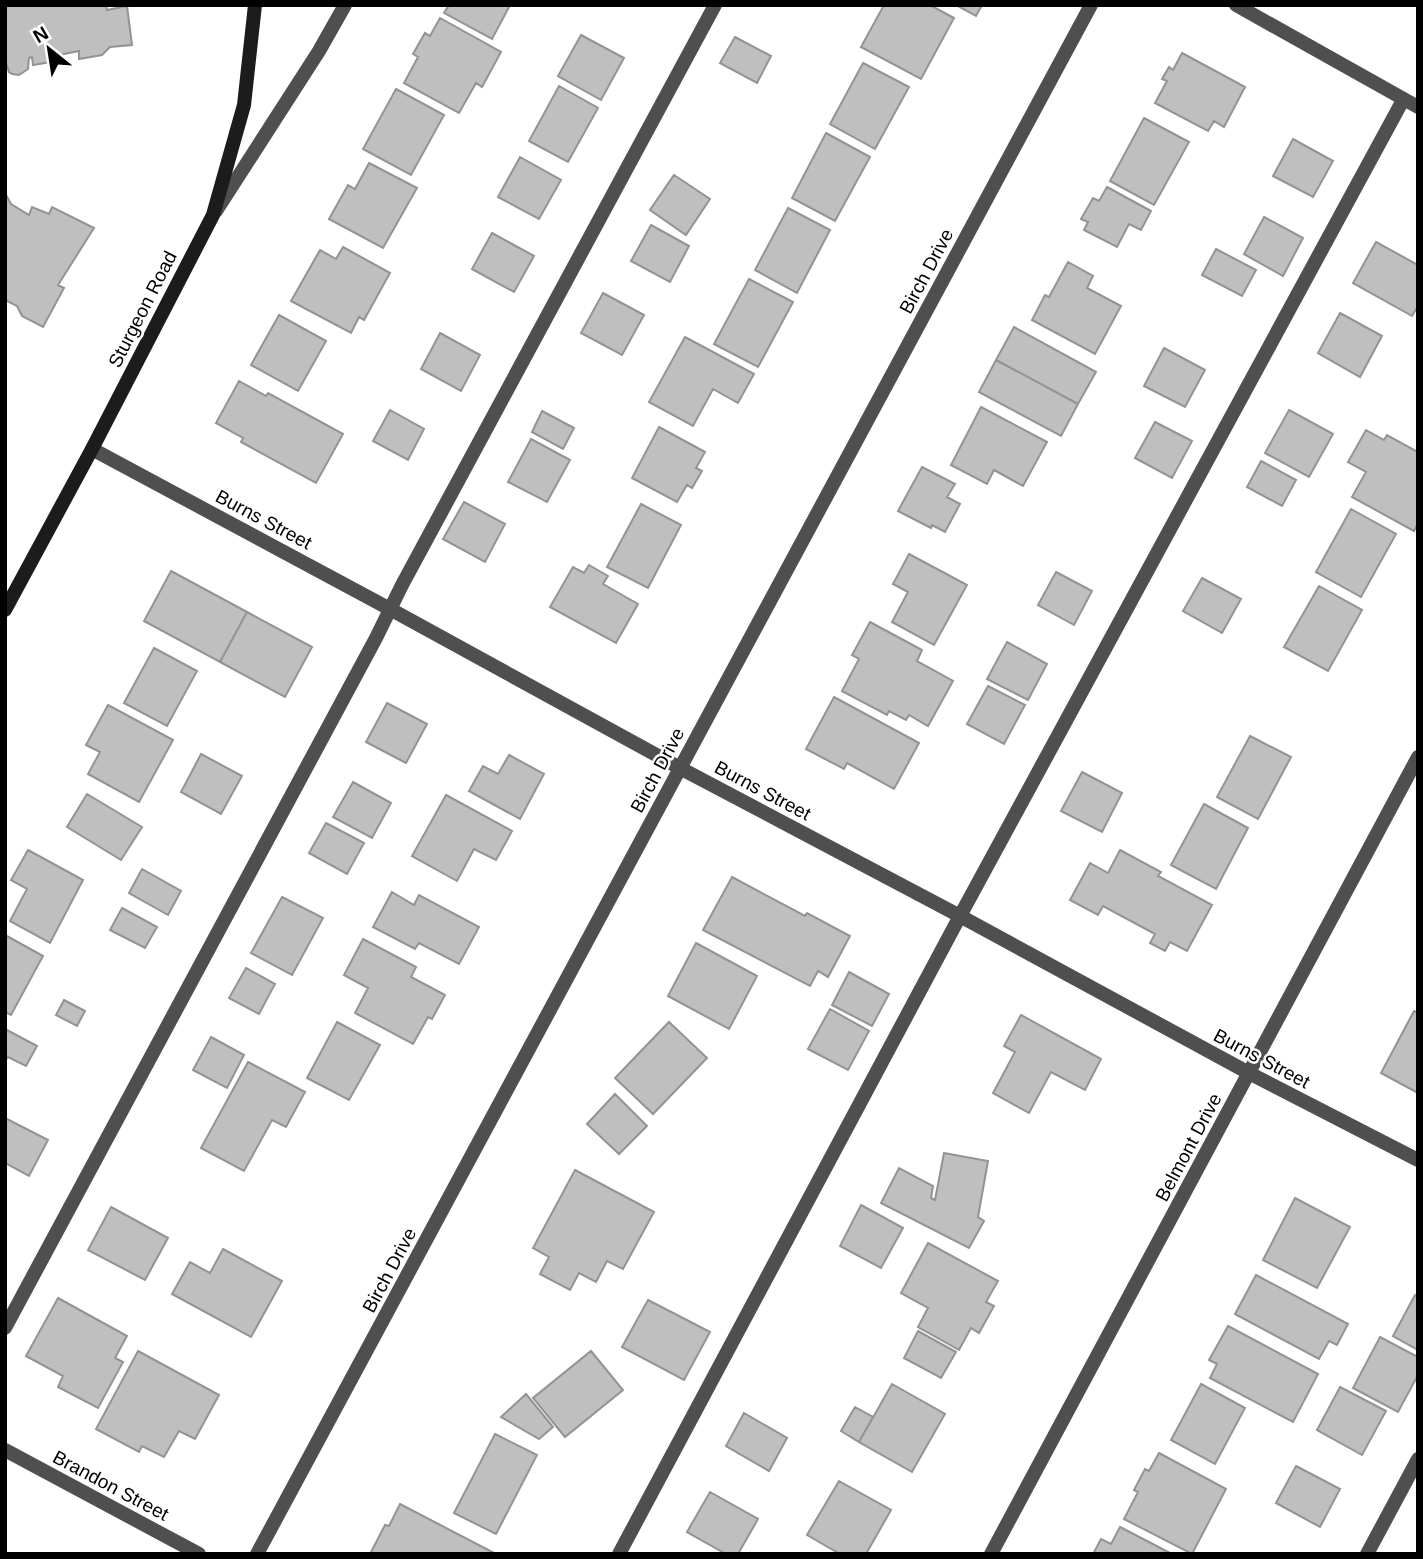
<svg xmlns="http://www.w3.org/2000/svg" width="1423" height="1559" font-family="Arial,sans-serif">
<style>
.building{fill:#bfbfbf;stroke:#939393;stroke-width:2}
.lines{fill:none;stroke-linecap:round;stroke-linejoin:round}
.service{stroke:#4f4f4f;stroke-width:14}
.minor{stroke:#4f4f4f;stroke-width:14}
.tertiary{stroke:#4f4f4f;stroke-width:14}
.secondary{stroke:#1c1c1c;stroke-width:14}
.labels{text-anchor:middle;stroke-width:5;stroke-linejoin:round;paint-order:stroke}
.street-label{font-size:19px;fill:#000;stroke:#fff}
</style>
<rect width="100%" height="100%" fill="#fff"/>
<path class="building" d="M5,5H106L107,10L127,6L132,45L110,47L102,55L79,59V51L59,55L51,62L33,65L32,57L29,58L28,69L19,75L12,74L9,72L5,60Z
M449,5H510L492,39L444,13Z
M884,5H930L954,18L921,79L861,47Z
M956,5H982L976,16Z
M440,18L501,52L482,87L476,83L459,113L404,83L418,57L413,54L425,33L430,36Z
M581,35L624,58L601,100L558,76Z
M735,37L771,56L757,83L720,63Z
M1182,53L1245,87L1224,127L1214,121L1208,131L1155,103L1167,81L1162,79L1169,67L1173,70Z
M863,63L909,87L875,149L830,124Z
M559,86L598,108L568,162L529,141Z
M396,89L444,115L411,175L363,149Z
M1144,118L1189,142L1154,205L1110,181Z
M826,133L870,157L835,221L792,198Z
M1293,139L1333,161L1313,197L1273,176Z
M520,157L561,180L539,219L498,197Z
M369,163L417,188L383,248L329,219L348,185L355,189Z
M674,175L710,199L686,235L650,210Z
M1107,187L1151,211L1141,230L1129,224L1117,247L1084,230L1088,222L1081,219L1093,198L1099,201Z
M5,193L11,204L29,215L32,207L49,214L52,207L94,228L58,285L64,288L43,327L22,316L17,306L5,300Z
M788,208L830,230L797,293L755,270Z
M1264,217L1303,238L1283,276L1244,254Z
M651,225L689,246L670,282L631,261Z
M492,233L534,256L514,292L472,269Z
M1376,242L1418,265V306L1412,316L1353,283Z
M343,247L390,273L364,320L359,317L351,333L291,301L320,250L336,259Z
M1216,249L1256,270L1242,296L1202,275Z
M1068,262L1093,276L1087,288L1121,306L1095,354L1032,320L1045,295L1049,297Z
M749,279L793,302L758,367L714,344Z
M603,293L644,315L622,355L581,333Z
M1340,313L1382,336L1360,377L1318,353Z
M279,315L326,341L298,391L251,365Z
M1014,327L1096,372L1078,404L996,360Z
M440,333L480,355L461,391L421,369Z
M685,337L754,374L738,403L713,389L693,426L649,402Z
M1164,348L1205,370L1185,407L1144,386Z
M996,360L1078,404L1061,436L979,392Z
M239,381L266,396L268,393L343,434L316,483L241,442L243,438L216,423Z
M981,407L1047,442L1023,486L994,470L987,484L951,465Z
M390,410L424,429L408,460L373,441Z
M1289,410L1333,434L1309,477L1265,453Z
M542,411L574,428L563,449L532,432Z
M1155,422L1192,441L1172,478L1135,458Z
M659,427L705,452L696,468L702,471L692,488L687,485L677,502L632,478Z
M1366,430L1384,440L1387,435L1418,452V523L1414,531L1352,497L1366,472L1348,462Z
M531,439L570,460L547,502L508,482Z
M1261,461L1296,480L1282,506L1247,487Z
M922,467L955,484L947,497L960,504L945,532L932,525L931,528L898,511Z
M464,502L505,524L485,562L443,539Z
M641,504L681,525L648,588L607,567Z
M1351,509L1396,534L1361,597L1316,572Z
M909,554L967,585L934,645L892,622L908,592L893,584Z
M589,565L608,576L603,584L638,604L616,643L550,607L573,567L584,573Z
M171,571L247,612L220,662L144,621Z
M1056,572L1092,591L1074,625L1038,605Z
M1202,578L1241,599L1222,633L1183,611Z
M1319,586L1362,610L1328,671L1284,647Z
M247,612L312,647L285,697L220,662Z
M870,622L922,650L917,661L953,681L928,726L909,715L906,720L889,711L887,715L842,691L859,659L852,655Z
M1007,642L1047,664L1028,700L987,679Z
M154,648L197,671L167,726L124,703Z
M988,686L1025,705L1004,744L967,724Z
M834,697L919,743L894,789L847,763L844,769L806,749Z
M387,703L427,724L406,763L366,742Z
M108,705L173,740L139,802L88,774L100,752L86,745Z
M1250,736L1291,757L1258,819L1217,797Z
M201,754L242,776L221,814L181,792Z
M509,755L544,774L520,819L469,791L483,766L498,774Z
M1082,772L1122,793L1102,832L1061,811Z
M353,782L391,803L372,838L333,817Z
M87,794L142,827L121,860L67,827Z
M446,795L512,831L496,860L474,849L457,881L412,856Z
M1204,804L1248,828L1216,889L1171,865Z
M326,823L364,843L347,874L309,853Z
M28,850L83,880L50,943L10,921L27,889L11,880Z
M1120,850L1161,872L1158,876L1212,905L1187,951L1170,942L1165,951L1150,943L1155,934L1103,906L1098,915L1070,900L1090,863L1108,873Z
M142,869L181,891L168,915L129,893Z
M732,877L805,916L807,913L850,936L828,977L818,971L810,986L703,930Z
M392,892L414,905L419,895L479,927L459,964L419,943L415,949L373,927Z
M282,897L323,918L292,975L251,953Z
M122,908L157,927L145,948L110,930Z
M5,935L43,956L11,1015L5,1012Z
M363,939L416,967L411,977L445,995L432,1019L428,1017L413,1044L355,1013L368,988L344,975Z
M696,943L757,976L729,1029L668,996Z
M246,968L275,984L259,1014L229,998Z
M849,972L889,994L872,1026L832,1005Z
M64,1000L85,1011L77,1026L56,1015Z
M830,1009L869,1031L848,1070L808,1049Z
M1414,1011L1418,1013V1093L1381,1073Z
M1021,1015L1101,1059L1085,1090L1051,1072L1029,1113L993,1093L1015,1052L1004,1046Z
M337,1022L380,1045L349,1100L307,1078Z
M669,1022L707,1058L653,1114L615,1078Z
M5,1029L37,1046L26,1066L8,1057L5,1061Z
M211,1037L244,1055L227,1088L193,1070Z
M248,1062L305,1092L286,1127L272,1120L244,1171L201,1148Z
M615,1094L647,1126L619,1154L587,1124Z
M5,1118L48,1140L29,1176L5,1163Z
M944,1153L988,1161L978,1217L984,1221L969,1248L881,1203L899,1168L933,1186L931,1198L935,1200Z
M575,1170L654,1212L623,1269L607,1261L596,1282L579,1273L570,1290L540,1274L549,1257L533,1248Z
M1295,1198L1350,1227L1317,1288L1263,1260Z
M861,1205L903,1228L881,1268L840,1246Z
M111,1207L168,1238L145,1280L88,1250Z
M928,1243L998,1281L986,1302L994,1306L979,1333L971,1328L959,1350L918,1327L928,1308L901,1293Z
M223,1249L282,1281L251,1337L172,1294L190,1262L210,1273Z
M1256,1275L1348,1324L1337,1345L1329,1341L1319,1359L1235,1314Z
M1415,1295L1418,1297V1350L1393,1336Z
M58,1298L127,1336L115,1358L123,1362L98,1408L58,1387L63,1376L26,1356Z
M648,1300L710,1332L684,1380L622,1347Z
M1228,1326L1318,1374L1293,1422L1210,1378L1217,1364L1209,1360Z
M918,1331L956,1352L941,1378L904,1358Z
M1380,1337L1418,1357V1375L1398,1412L1353,1388Z
M138,1351L219,1395L195,1439L179,1431L164,1457L142,1446L139,1452L96,1429Z
M591,1351L623,1390L565,1437L533,1398Z
M892,1384L945,1414L912,1472L859,1442Z
M1201,1384L1245,1408L1215,1464L1171,1440Z
M1340,1387L1386,1411L1362,1455L1317,1430Z
M526,1394L553,1427L539,1439L501,1417Z
M855,1407L873,1417L859,1442L841,1431Z
M744,1413L787,1438L769,1471L726,1446Z
M495,1434L537,1455L496,1534L454,1513Z
M1159,1453L1226,1489L1192,1554L1124,1519L1138,1492L1134,1490L1145,1469L1149,1471Z
M1296,1466L1340,1489L1320,1527L1276,1503Z
M839,1481L891,1510L866,1554H840L807,1535Z
M710,1492L758,1519L738,1554H726L687,1532Z
M400,1504L496,1554H370L385,1525L389,1526Z
M1120,1527L1172,1554H1093L1101,1539L1111,1544Z"/>
<g class="lines">
<path class="service" d="M5,1328L376,638L402,585L715,5
M619,1554L960,916L1403,100
M1367,1554L1418,1459"/>
<path class="minor" d="M92,449L390,609L680,768L960,916L1249,1073L1418,1160
M5,1450L199,1554
M257,1554L1091,5
M991,1554L1418,757"/>
<path class="tertiary" d="M1236,5L1418,107
M216,211L319,51L345,5"/>
<path class="secondary" d="M5,610L92,449L213,215L244,105L255,5"/>
</g>
<g class="labels">
<g class="street-label">
<text transform="translate(926 271) rotate(-62)" y="7">Birch Drive</text>
<text transform="translate(142 309) rotate(-63)" y="7">Sturgeon Road</text>
<text transform="translate(264 519) rotate(28)" y="7">Burns Street</text>
<text transform="translate(657 770) rotate(-62)" y="7">Birch Drive</text>
<text transform="translate(763 790) rotate(28)" y="7">Burns Street</text>
<text transform="translate(1262 1058) rotate(28)" y="7">Burns Street</text>
<text transform="translate(1188 1147) rotate(-62)" y="7">Belmont Drive</text>
<text transform="translate(389 1270) rotate(-62)" y="7">Birch Drive</text>
<text transform="translate(111 1485) rotate(28)" y="7">Brandon Street</text>
</g>
</g>
<rect width="1423" height="1559" fill="none" stroke="#000000" stroke-width="14"/>
<g transform="translate(49 49) rotate(330)" stroke="#ffffff" stroke-width="5" paint-order="stroke">
<path d="M0-5L12 26L0 18L-12 26Z" fill="#000000"/>
<text y="-10" font-size="19" font-weight="bold" text-anchor="middle" fill="#000000">N</text>
</g>
</svg>
